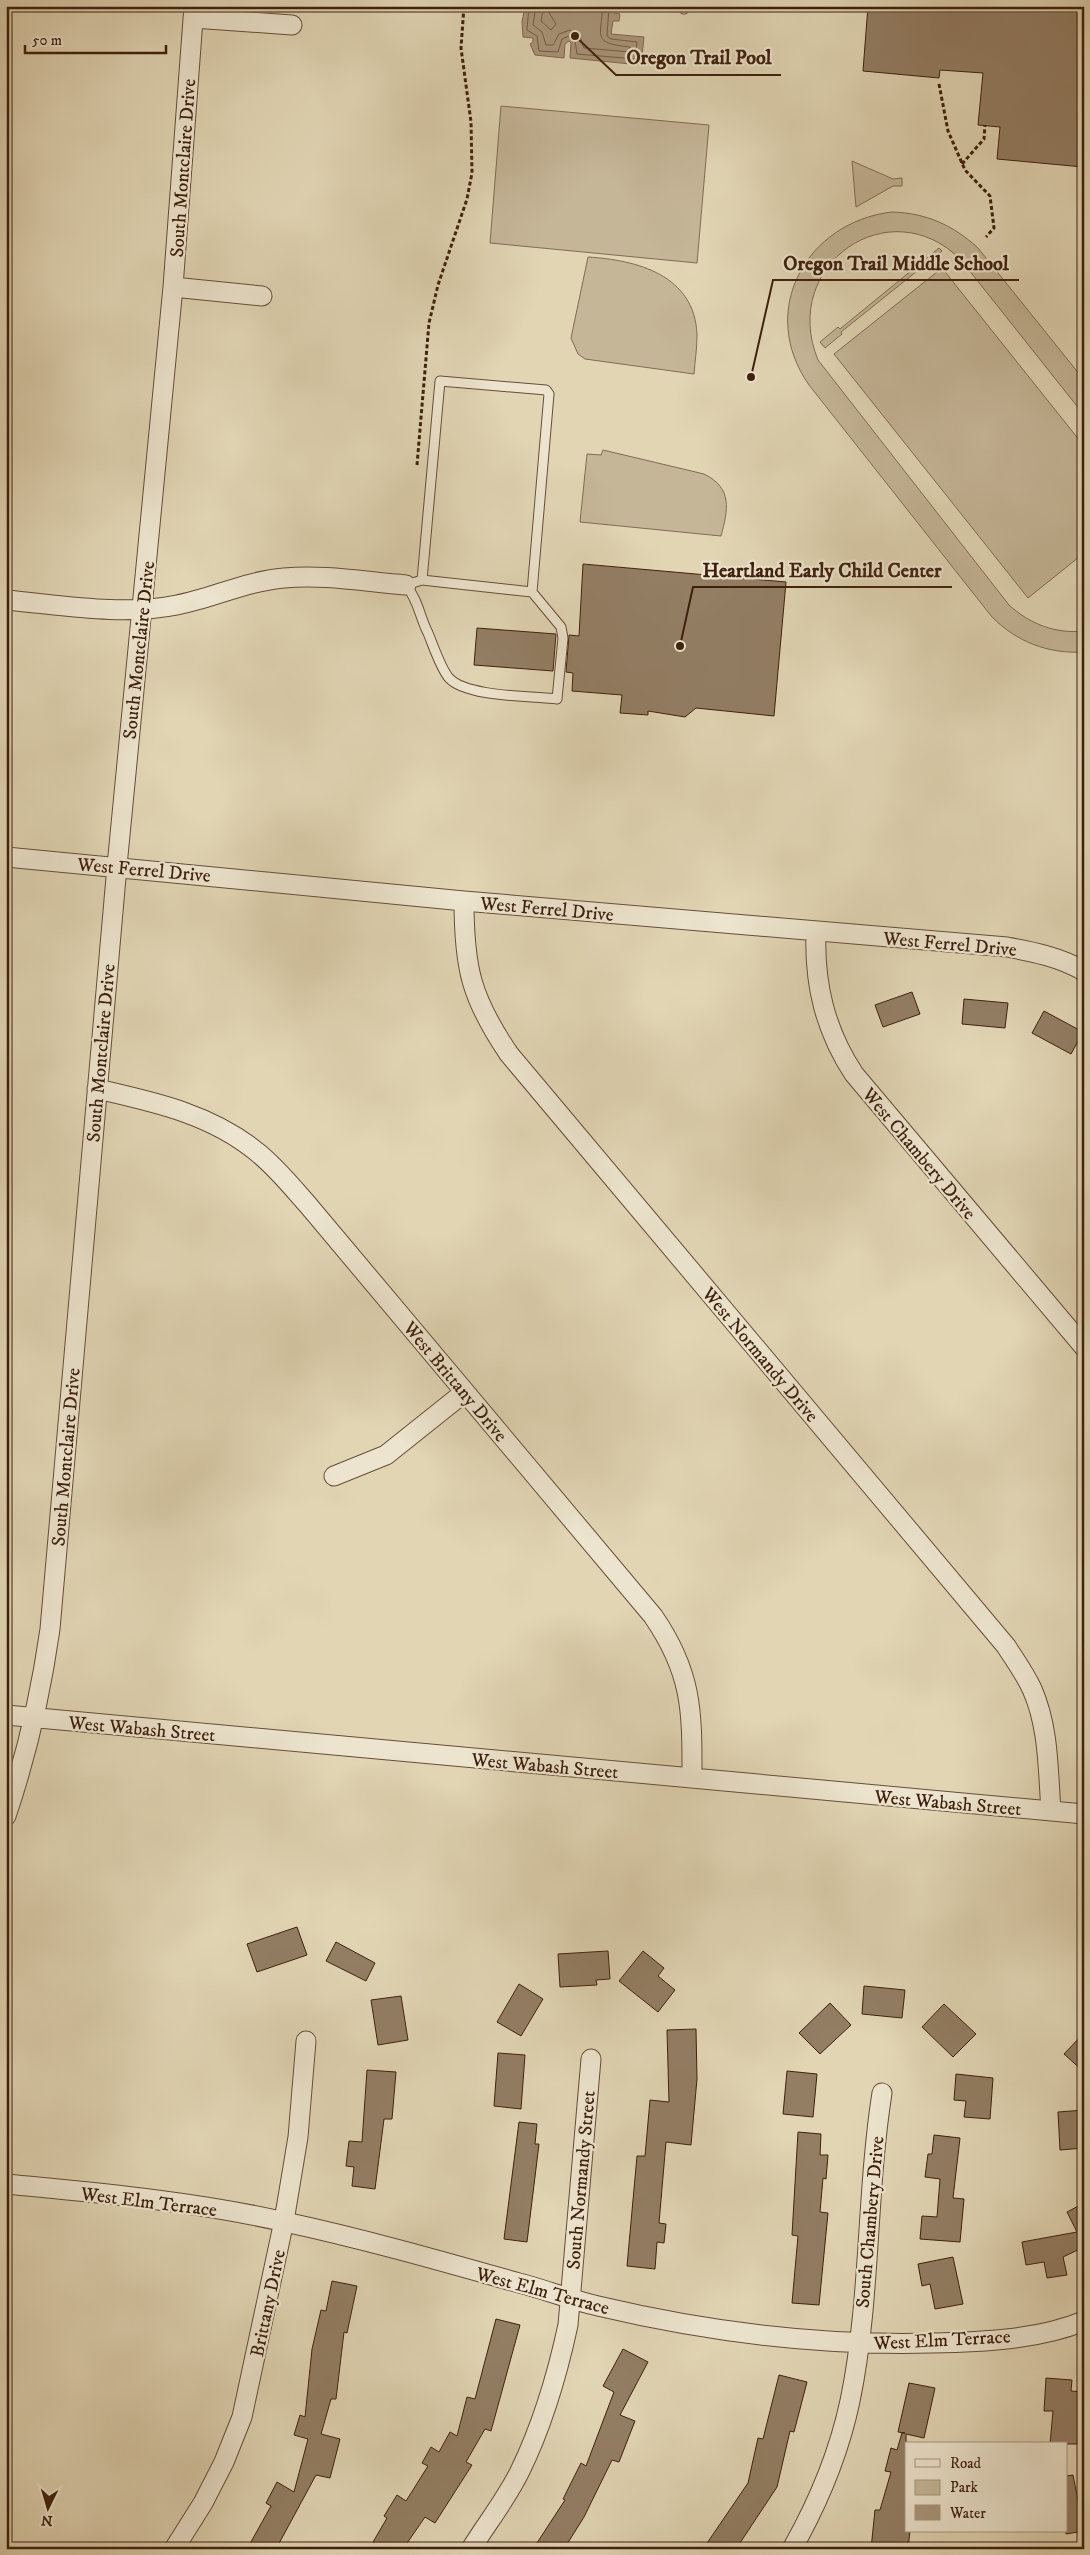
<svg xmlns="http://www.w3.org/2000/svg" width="1090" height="2555" font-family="'IM FELL DW Pica',serif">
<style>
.green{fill:#c5b698;stroke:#826b53}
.water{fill:#aa977c;stroke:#7f6750}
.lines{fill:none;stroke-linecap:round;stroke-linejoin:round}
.shore{stroke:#745c45;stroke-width:1}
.building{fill:#937e64;stroke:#3f200e}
.lane-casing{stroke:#684d38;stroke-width:11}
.street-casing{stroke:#684d38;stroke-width:21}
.path{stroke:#3f200e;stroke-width:3;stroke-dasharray:4 2.5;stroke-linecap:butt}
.lane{stroke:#ece4ce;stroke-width:9}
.street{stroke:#ece4ce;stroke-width:19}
.labels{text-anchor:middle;stroke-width:4.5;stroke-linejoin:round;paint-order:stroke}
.street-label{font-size:19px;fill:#3f200e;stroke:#ece4ce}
.leader{fill:none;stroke:#3f200e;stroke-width:2}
.callout-dot{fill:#3f200e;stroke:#ece4ce;stroke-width:2}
.callout-label{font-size:20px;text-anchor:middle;font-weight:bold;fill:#3f200e;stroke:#ece4ce;stroke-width:4.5;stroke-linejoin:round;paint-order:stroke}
</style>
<rect width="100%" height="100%" fill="#e1d5b4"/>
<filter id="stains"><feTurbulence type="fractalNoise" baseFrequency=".004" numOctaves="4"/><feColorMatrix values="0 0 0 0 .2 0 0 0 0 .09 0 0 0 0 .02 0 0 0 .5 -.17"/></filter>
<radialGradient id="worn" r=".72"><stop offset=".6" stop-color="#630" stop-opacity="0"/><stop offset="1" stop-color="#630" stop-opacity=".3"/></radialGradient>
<path class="green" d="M501,106L709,125L697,263L490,243Z
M852,161L893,179L902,178V186H893L856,207Z
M892,212C926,213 953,225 978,248L1084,380V415L961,260C890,188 779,265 818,360L1009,605C1030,624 1055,634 1084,631V652C1048,654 1017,642 992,617L809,385C757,311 806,222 892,212Z
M939,248L942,251L841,332L842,334L825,348L820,342L838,327L840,329Z
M588,257C637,260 695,275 697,335C697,348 695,361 694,374L585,359L578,354L571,338Z
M942,268L1084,446V553L1028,598L834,354Z
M603,450L704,474C733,488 728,510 721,536L580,522L587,454L601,455Z"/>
<path class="water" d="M525,6H563L572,11L574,6H614V13L620,14L619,21H613L611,34L644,37L641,65L570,58L571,43L569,41L565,44L564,58L535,55L530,44L533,42V38L523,37L522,22Z"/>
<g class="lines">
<path class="shore" d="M529,6L527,30L537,36L539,51L558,52L562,39L569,36L575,41L577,54L635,59L637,42L611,39L607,36L609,6
M536,6L533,25L542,32L546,45H553L559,34L570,30L580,36L584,48L630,52V47C593,43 600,39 603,6
M546,8L556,24L551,30L541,21L543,10Z"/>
</g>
<path class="building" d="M868,6H1084L1083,167L997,159L1000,127L978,125L983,73L940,70L939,78L863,71Z
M583,564L786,582L774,716L696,708L685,717L648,711V715L620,713L622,695L572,691L573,673L566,672L569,635L579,636Z
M477,628L556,634L553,671L474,665Z
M912,992L920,1014L883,1027L875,1005Z
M964,999L1008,1003L1005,1028L962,1024Z
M1044,1011L1083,1032L1071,1054L1032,1033Z
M297,1927L307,1955L257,1972L247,1944Z
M336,1942L375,1963L366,1981L326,1961Z
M608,1951L610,1979L596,1980L597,1985L560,1987L558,1954Z
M643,1951L664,1968L658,1976L675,1990L658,2012L619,1981Z
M519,1984L543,1999L521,2036L497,2022Z
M864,1986L905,1990L902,2018L862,2014Z
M401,1996L408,2040L378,2045L371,2000Z
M830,2003L851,2025L820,2054L799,2033Z
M944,2004L976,2034L953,2057L922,2027Z
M696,2029L697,2079L691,2145L666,2142L659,2223L666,2224L664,2243L657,2242L655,2269L627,2266L637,2156H645L650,2100L669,2102L667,2030Z
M1084,2033V2072L1064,2054Z
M498,2053L525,2055L521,2109L494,2106Z
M367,2070L396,2072L392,2119H384L375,2189L352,2186L354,2167L346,2166L349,2141L362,2142Z
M787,2071L817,2074L813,2117L783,2114Z
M956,2074L993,2078L990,2119L964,2117L966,2101L954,2100Z
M1084,2110V2148L1060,2150L1058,2112Z
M519,2122L537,2124L535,2144H539L527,2242L504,2239Z
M798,2132L821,2134L820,2155H828L826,2179L823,2178L820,2212L828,2213L819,2305L792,2303L798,2236L792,2235Z
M934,2135L960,2138L953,2198L964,2199L960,2242L920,2239L922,2216L937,2217L940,2179L925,2177L928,2154H932Z
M1084,2203V2247L1063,2257L1067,2275L1047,2278L1044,2262L1026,2265L1022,2242L1077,2232L1067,2212Z
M953,2257L963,2304L935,2309L930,2284L922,2286L918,2264Z
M332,2281L357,2286L347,2333L344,2332L336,2399H331L321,2434L340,2439L330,2478L316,2475L276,2549H247L271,2506L266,2503L277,2482L294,2492L308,2439L294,2435L300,2415L305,2417L312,2349L321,2310L326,2311Z
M496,2319L520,2325L491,2431L485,2429L466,2462L472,2465L435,2523L425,2517L403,2549H369L387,2518L384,2516L397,2495L406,2501L428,2466L422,2463L431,2447L439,2452L450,2432L457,2436L467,2397L475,2399Z
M623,2349L648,2362L620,2415L635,2421L619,2462L612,2460L584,2517L564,2549H533L565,2500L563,2499L581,2463L586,2466L614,2392L603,2386Z
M779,2375L807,2382L794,2432L790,2431L777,2487L736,2549H703L748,2483L758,2438L763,2439Z
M1046,2378L1072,2380L1071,2391L1084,2392L1078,2444H1050L1053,2411H1044Z
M909,2383L935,2388L924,2438L906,2434V2531H910L908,2549H871L875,2510H880L891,2472L885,2471L891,2448L897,2450L902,2433H905L898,2432Z
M1073,2475L1084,2531L1066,2534V2476Z"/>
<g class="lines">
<defs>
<path id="lane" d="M684,9V6
M422,580L440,381L546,390L549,394L532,592L561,627L563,638L557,699C531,696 466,697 449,678C441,669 433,645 428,633C419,615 419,602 406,585L422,580L532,592"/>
<path id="street" d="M193,18L292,25
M173,287L262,296
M6,600C62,605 122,616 177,605C213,598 247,581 284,578C324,574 366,582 406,585
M6,857L464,901L1007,947C1034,952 1059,957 1084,971
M464,901C464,968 471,998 509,1054L1006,1646C1015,1660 1025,1674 1032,1689C1049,1727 1048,1771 1051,1811
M816,931C814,984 825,1030 854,1074L1084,1347
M97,1089C154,1102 211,1114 257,1152C276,1167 292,1187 308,1205L653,1616C693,1674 692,1712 692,1778
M334,1476L386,1455L465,1392
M6,1715L1084,1814
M6,1816C27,1754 41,1693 50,1629L117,866L173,287L194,6
M6,2184C99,2193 193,2201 285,2222C364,2239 441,2261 519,2283C546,2290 572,2300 598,2306C708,2332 819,2346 932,2343C981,2342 1038,2340 1084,2321
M174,2549L203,2503L224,2462L242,2417L284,2221L298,2137L306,2041
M471,2549C487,2523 507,2498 520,2471C543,2424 557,2376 568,2325L591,2059
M792,2549C818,2503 839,2453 850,2401C871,2300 866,2195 882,2093"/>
</defs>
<use href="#lane" class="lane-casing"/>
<use href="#street" class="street-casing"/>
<path class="path" d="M939,84L948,131L965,170L990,196L994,228L986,237
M962,164L984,139L985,125
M417,465L429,323L438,285L467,199L472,173L471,122L461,48L464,6"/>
<use href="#lane" class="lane"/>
<use href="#street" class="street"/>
</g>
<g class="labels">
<g class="street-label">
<text transform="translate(182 168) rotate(-86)" y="7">South Montclaire Drive</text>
<text transform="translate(138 650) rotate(-84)" y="7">South Montclaire Drive</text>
<text transform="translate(144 869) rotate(5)" y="7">West Ferrel Drive</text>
<text transform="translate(547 908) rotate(5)" y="7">West Ferrel Drive</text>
<text transform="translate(950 943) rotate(5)" y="7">West Ferrel Drive</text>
<text transform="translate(100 1053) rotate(-85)" y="7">South Montclaire Drive</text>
<text transform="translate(920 1153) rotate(50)" y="7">West Chambery Drive</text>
<text transform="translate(761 1354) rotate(50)" y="7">West Normandy Drive</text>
<text transform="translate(456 1381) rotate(50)" y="7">West Brittany Drive</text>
<text transform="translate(65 1457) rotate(-85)" y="7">South Montclaire Drive</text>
<text transform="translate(142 1728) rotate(5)" y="7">West Wabash Street</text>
<text transform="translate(545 1765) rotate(5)" y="7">West Wabash Street</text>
<text transform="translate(948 1802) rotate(5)" y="7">West Wabash Street</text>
<text transform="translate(580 2180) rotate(-85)" y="7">South Normandy Street</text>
<text transform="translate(149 2201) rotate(7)" y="7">West Elm Terrace</text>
<text transform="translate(869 2222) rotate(-85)" y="7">South Chambery Drive</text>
<text transform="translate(543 2290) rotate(15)" y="7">West Elm Terrace</text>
<text transform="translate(267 2303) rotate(-78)" y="7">Brittany Drive</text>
<text transform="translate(942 2339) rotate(-3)" y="7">West Elm Terrace</text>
</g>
</g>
<path class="leader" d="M575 36L616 75H781M751 377L773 280H1019M680 646L693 587H952"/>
<g class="callout-dot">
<circle cx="575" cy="36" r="5"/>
<circle cx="751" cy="377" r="5"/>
<circle cx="680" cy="646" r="5"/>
</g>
<g class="callout-label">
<text x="699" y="64">Oregon Trail Pool</text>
<text x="896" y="270">Oregon Trail Middle School</text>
<text x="822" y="577">Heartland Early Child Center</text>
</g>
<rect width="1090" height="2555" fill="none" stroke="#e1d5b4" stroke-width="25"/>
<rect x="8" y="8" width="1075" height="2540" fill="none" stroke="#3f200e" stroke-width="2.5"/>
<rect x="12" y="12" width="1065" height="2530" fill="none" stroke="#3f200e"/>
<rect x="905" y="2442" width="162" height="90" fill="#ece4ce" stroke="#a79681"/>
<rect x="915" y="2459" width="25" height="8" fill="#ece4ce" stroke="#a79681"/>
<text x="950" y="2468" font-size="15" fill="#3f200e">Road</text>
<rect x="915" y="2480" width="25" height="15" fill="#c5b698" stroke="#a79681"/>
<text x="950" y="2492" font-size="15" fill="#3f200e">Park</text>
<rect x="915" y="2505" width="25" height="15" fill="#aa977c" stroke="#a79681"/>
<text x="950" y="2518" font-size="15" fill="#3f200e">Water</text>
<g transform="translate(48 2508) rotate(185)" stroke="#ece4ce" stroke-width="4" paint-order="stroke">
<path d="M0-4L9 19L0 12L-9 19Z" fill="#3f200e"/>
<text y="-8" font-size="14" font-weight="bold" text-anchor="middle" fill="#3f200e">N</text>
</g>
<path d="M25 45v8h141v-8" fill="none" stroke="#3f200e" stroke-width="2.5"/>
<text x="32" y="45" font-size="15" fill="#3f200e" stroke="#ece4ce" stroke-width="4" paint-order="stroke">50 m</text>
<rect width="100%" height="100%" filter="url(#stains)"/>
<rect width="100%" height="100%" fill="url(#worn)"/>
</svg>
